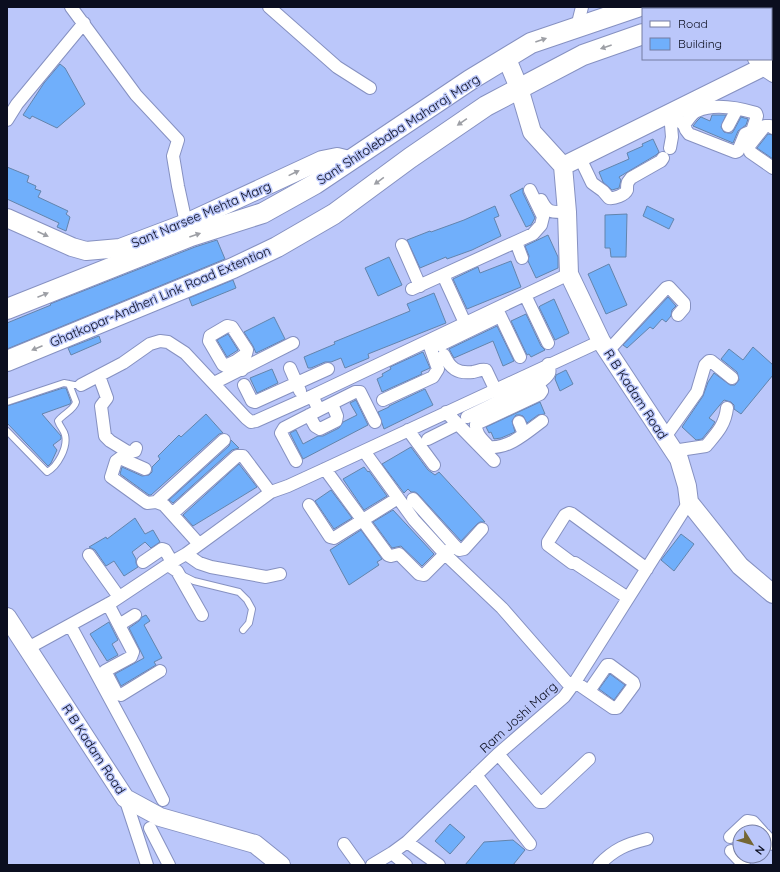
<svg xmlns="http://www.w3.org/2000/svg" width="780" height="872" font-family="Quicksand,sans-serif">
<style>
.building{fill:#70affb;stroke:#6384ac}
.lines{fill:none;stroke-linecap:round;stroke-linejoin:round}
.lane-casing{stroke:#8691c1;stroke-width:8}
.street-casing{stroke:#8691c1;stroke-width:14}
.secondary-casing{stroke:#8691c1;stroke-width:20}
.primary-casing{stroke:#8691c1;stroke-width:22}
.lane{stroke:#fff;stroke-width:6}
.street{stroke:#fff;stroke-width:12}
.secondary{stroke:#fff;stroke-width:18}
.primary{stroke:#fff;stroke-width:20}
.oneway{fill:#9d9fa5}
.labels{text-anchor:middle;stroke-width:3;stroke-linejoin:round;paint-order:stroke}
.street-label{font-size:13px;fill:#0b0e1f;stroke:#bbc7fa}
</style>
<rect width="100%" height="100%" fill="#bbc7fa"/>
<path class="building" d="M60,64L65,68L85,104L57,128L32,116L30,119L23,115L44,83Z
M712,115H726L721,127L724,132L728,133H732L734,130L741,117L748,119L746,125L738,131L733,143L693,126L697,121L701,117L710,121Z
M768,134L773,135V159L757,148Z
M653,139L659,152L656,155L619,177L621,180L619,188L612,190L603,182L599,172L629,159L627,153L643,146L642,144Z
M7,167L29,176L27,182L36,186L35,189L41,191L38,197L68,211L66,214L70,217L66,231L57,227L59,223L7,199Z
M523,188V193L535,218L531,225L526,227L510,195Z
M495,206L499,216L494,218L501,236L472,250L447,259L446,257L420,268L407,240L430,231L431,232L464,220Z
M647,206L674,219L669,229L643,216Z
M627,214L626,257H611L610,248H605V215Z
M548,235L558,257V268L536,278L528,261L529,256L525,246Z
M217,240L225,259L7,349V323L51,305L50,304L195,247Z
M389,257L402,285L378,296L365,268Z
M511,261L521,287L467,309L453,279L478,267L480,273Z
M609,264L627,305L606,314L588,274Z
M233,280L236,288L192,306L189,298Z
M434,293L446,323L368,354L369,358L345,368L341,358L331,362H325L311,368H308L304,357L335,344L334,342L410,311L407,304Z
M668,297L676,306L672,310L671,316L666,322L662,319L653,329L650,327L627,348L623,345Z
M554,299L569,333L555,340L539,307L540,306Z
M526,314L541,346L545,350L531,357L529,354L527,355L511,321Z
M274,317L285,339L256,353L253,346L244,332Z
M497,326L514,361L503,366L493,341L454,358L449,349Z
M228,334L238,350L227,357L217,340Z
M99,336L101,342L71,355L68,348Z
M753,347L773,365V375L741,414L734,409V405L731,402L724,400L709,418L715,422L711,428L702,439L696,440L682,427L703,396L708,382L714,373L730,385H735L739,380L737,372L721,359L729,349L743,360Z
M423,352L430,368L421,372L422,374L382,392L377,379L383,376L382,374L391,369L390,367Z
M272,369L278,383L257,393L250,378Z
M566,370L573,384L560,391L555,379L556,375Z
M63,388H66L71,402L70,404L42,414L61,436V439L53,445L57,450L51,463L48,466L7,423V406Z
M425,389L433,405L384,429L378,412L389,407V406Z
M356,400L368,425L303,459L290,433L296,430L303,444L318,436H323L339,428L343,422L357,415L350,403Z
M540,402L545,414L538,415L527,423L523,416L520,415H516L512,421L515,432L501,438L494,439L491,432L489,433L486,427Z
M206,414L223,433L219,434L151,495H149L120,474L122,467L142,476L149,475L152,472V467L160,459L158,456L179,435L181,437Z
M231,440L239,448L232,450L173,503L169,500L229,446Z
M411,447L428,470L435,475L439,472L485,522H480L477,524L461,541L418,494L415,492H411L408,489L404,493L382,464Z
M239,464L257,487L193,526L183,515Z
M364,467L368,472L369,471L387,496L364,510L343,479Z
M331,490L352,518L334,529L315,501Z
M393,510L434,554L422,566L401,546L392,548L373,522Z
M135,518L145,534L153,530L160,542L151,548L145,542L132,552L136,559V563L138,567L124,576L114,561L106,566L95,550L89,547L106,537L107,539Z
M361,530L382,559L377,562L379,565L349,585L330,550Z
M681,534L694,544L674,571L661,560Z
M146,615L150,621L144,625L162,658L154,662L156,665L121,686L115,674L144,658L129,628L139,621L142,617Z
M109,622L118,640L112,644L118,655L107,661L90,634Z
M610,674L625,685L614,700L599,689Z
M450,824L465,837L450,854L435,841Z
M513,840L525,850L513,865H465L484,842Z"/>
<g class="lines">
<defs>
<path id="lane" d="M7,402L64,383L74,385H81
M7,431L47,472C58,466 68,447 65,435C64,430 60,427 58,421C63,414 74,410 76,402L69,384
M182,575L194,581L239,592L247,600L252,609L249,623L243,630"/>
<path id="street" d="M71,7L136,95L178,140L173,156L178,186L186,223
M269,7L337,67L370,88
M577,27L582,7
M771,39L773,38
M754,59L761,68L773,76
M670,113L684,125L686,130L689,134L735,152L738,151L745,134L752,131L757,116L756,113C739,108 714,103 697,111C691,114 688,120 684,125
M7,120L17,104L84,23
M728,126L737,109
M773,128L770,126H765L749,146L750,152L773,168
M670,148L672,137L670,113
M580,158L592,183L603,191L609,198C614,199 625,195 627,190C627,188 627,184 628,182L631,178L661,161L663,158
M541,200C548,214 552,212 567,212
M516,242L522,258
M402,245L420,286
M443,275L465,323
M412,289L533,234L541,225L543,217L530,190
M525,295L548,343
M497,309L520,357
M440,345L500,316
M608,351L666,288L669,287L684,303V308L678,315
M444,355C450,368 457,374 473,372C478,371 481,369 486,370L495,389
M236,361L225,366L223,365L209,341L210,336L227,326L232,327L247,350L246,354L236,361L242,370
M290,368L300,391
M99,376L107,398L101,406L105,436L110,441L128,452L135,451L136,448
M214,383L293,343
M537,383L542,391L540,394L476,424C475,434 483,440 489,447C509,449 527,432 542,421
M81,385L123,363L150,344L160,341L168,342L185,353L246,418L251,422L256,421L312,396L569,274
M244,385L252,401L255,402L328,369
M312,396L319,410L355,392H360L375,422
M383,400L433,377L438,369L428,341
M446,412L494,461
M309,415L315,426L320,429L336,421L337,416L332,404
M467,417L543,380C550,374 551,372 548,364
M519,422L524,434
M408,430L434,465
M665,437L697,392L705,365L709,361H711L732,378
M428,439L458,424
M364,451L414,520L445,554L502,608L571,687
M673,451L706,446C717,433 725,425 727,408
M296,461L281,433L284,428L319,410
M145,469L120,458L116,461L111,477L147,503L156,502L164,505L199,544
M325,469L388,555L391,556L399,554L419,574L424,575L454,545L459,550L464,549L482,529
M413,499L454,545
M156,502L224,440
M309,505L330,537L334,538L398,498
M172,514L237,456H243L270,492
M186,554L199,563L211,567L266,577L280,574
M89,555L119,597
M143,562L162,549L165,550L172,562
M168,565L177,571L202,615
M628,598L575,563H572L548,545V542L565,515L569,513L572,514L647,569
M108,604L133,652L131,657L105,671L117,694L121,695L160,671
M70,625L135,745L163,800
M119,625L135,615
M28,648L112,602L172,562L186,554L271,492L288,486L325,469L601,341
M575,682L613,708H617L634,685L633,682L610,665H607L589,691
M498,754L539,802H543L589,759
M476,775L530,844
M125,798L147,865
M150,828L169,865
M764,834L773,844
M730,837L747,821L753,822L762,832
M407,842L439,865
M344,844L359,865
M731,851L744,865
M392,853L406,865
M372,865L392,853L407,842L498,754L564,697L575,682L689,502
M599,865C614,849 627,844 647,839"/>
<path id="secondary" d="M507,59L519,88L532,132L563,166
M563,166L567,212L569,274L601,341L679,459L687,486L689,502L740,566L773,594
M563,166L761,68L773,67
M7,218L72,247L86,251L120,248L186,223L322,160L337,157L349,160
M7,617L125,798L160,817L255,844L281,865"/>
<path id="primary" d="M717,9L722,7
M7,309L191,236L263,213L315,184L470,80L531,43L637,7
M7,361L233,268L277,247L334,214L410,158L486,106L583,55L643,34"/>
</defs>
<use href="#lane" class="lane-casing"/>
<use href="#street" class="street-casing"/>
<use href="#secondary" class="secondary-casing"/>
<use href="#primary" class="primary-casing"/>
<use href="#lane" class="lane"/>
<use href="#street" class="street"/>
<use href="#secondary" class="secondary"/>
<use href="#primary" class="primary"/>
</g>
<defs><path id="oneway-solid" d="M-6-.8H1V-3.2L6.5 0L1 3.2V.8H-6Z"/></defs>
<g class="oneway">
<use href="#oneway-solid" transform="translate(541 40) rotate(-19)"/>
<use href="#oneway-solid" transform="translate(606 47) rotate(161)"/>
<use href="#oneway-solid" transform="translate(462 122) rotate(145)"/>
<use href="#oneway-solid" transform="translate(294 173) rotate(-26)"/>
<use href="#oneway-solid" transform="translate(379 181) rotate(144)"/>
<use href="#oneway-solid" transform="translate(43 234) rotate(24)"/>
<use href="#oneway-solid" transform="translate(195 235) rotate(-19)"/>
<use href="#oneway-solid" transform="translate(43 295) rotate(-22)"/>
<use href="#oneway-solid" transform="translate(37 348) rotate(157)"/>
</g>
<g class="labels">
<g class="street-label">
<text transform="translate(398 129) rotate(-33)" y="5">Sant Shitolebaba Maharaj Marg</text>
<text transform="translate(201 214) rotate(-23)" y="5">Sant Narsee Mehta Marg</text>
<text transform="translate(160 296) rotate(-23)" y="5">Ghatkopar-Andheri Link Road Extention</text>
<text transform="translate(636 394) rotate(57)" y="5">R B Kadam Road</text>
<text transform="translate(518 717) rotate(-42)" y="5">Ram Joshi Marg</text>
<text transform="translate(94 749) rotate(57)" y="5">R B Kadam Road</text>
</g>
</g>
<rect width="780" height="872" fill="none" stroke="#0b0e1f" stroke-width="16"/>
<rect x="642" y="8" width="130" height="52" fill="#bbc7fa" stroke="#757da2"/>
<rect x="650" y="21" width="20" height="6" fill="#ffffff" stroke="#757da2"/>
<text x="678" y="28" font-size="12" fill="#0b0e1f">Road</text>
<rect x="650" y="38" width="20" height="12" fill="#70affb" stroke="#757da2"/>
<text x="678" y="48" font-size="12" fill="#0b0e1f">Building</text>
<g transform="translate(752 844) rotate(127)"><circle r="19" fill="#bbc7fa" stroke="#757da2"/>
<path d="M0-3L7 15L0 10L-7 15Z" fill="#746633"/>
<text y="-6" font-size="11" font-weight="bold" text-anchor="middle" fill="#0b0e1f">N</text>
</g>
</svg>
